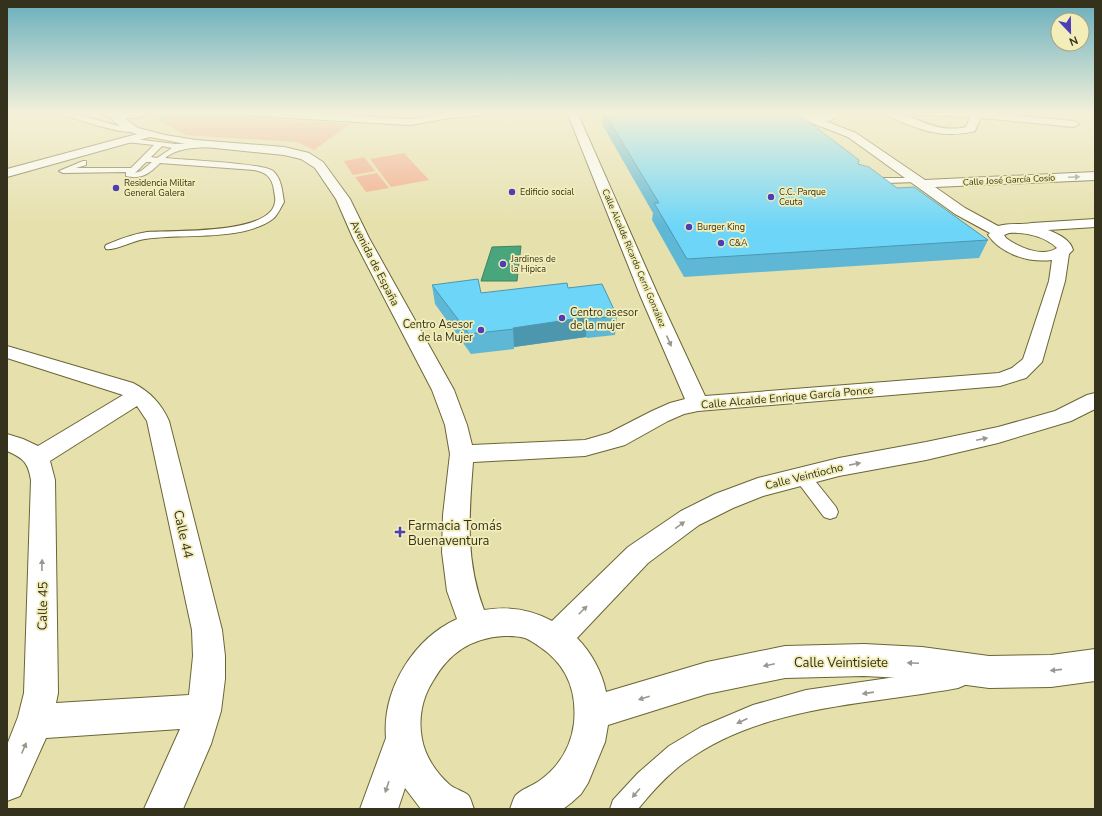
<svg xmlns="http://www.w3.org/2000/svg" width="1102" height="816" font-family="'Nunito Sans',sans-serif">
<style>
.green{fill:#f3a98b}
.water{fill:#48a57c;stroke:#428260}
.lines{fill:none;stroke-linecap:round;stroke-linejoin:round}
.lane-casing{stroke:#6a6535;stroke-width:2}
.street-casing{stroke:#6a6535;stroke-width:2}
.highway-casing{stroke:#6a6535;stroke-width:2}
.lane{fill:#fff;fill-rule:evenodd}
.street{fill:#fff;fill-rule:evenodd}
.highway{fill:#fff;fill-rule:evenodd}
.wall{fill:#5eb8d5}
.shaded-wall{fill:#4c96ae}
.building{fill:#6dd6f8;stroke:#4c96ae}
.oneway{fill:#9a988e}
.poi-dot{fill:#4e3eb5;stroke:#f3eeb9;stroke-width:1.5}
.labels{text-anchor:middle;stroke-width:3.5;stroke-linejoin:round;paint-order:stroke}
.far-street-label{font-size:9px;fill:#34321d;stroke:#f3eeb9}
.far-poi-label{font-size:9px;fill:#34321d;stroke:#f3eeb9;text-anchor:start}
.street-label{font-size:11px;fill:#34321d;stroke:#f3eeb9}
.poi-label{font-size:11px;fill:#34321d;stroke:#f3eeb9;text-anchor:start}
.near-poi-label{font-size:13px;fill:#34321d;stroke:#f3eeb9;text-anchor:start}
.near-street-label{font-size:13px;fill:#34321d;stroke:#f3eeb9}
</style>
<rect width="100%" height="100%" fill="#e6e0ac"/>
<path class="green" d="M186,113L350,124L314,150L297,142L186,135L155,118L166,115Z
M404,153L429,180L391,187L370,159Z
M364,157L375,171L353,175L344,161Z
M377,173L389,188L366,192L355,177Z"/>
<path class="water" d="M521,246L517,281H481L492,247Z"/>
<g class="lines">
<defs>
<path id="lane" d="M57,112C83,112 107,126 134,128L137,130C127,138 72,117 58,113Z
M917,112L981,113L984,115L981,117L919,115L917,114Z
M126,138L175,144L217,143V147H214C196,148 179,147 165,158C183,160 262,163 273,171C282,179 282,191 284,202C281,207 278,214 274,218C244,242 181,233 145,239C134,240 115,251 106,249L105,247L106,245C120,239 133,234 147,232C172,230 271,235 275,202C276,198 274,193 274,190C272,177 266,172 254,170L160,163C150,173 142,180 126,176V172L63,173L59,171L83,161H86V165L76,168H131L154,145L126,142ZM162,146L172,148L157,158L151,157ZM146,162H152L141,171L135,173Z
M866,178H917L921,180L917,182L886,183L866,182L865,180Z
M802,470L808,472L836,507L838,512L836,517L830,519L824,517L796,480L794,476L796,472Z
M958,668L965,671L968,678L965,685L958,688C867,705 763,705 685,762C667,775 652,792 638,809H610L613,800L638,773L669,746L701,727L753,705L806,690Z"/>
<path id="street" d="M567,112H577L658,295L705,396L999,373L1012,368L1023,359L1049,281L1052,260C1029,263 1001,254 988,235L990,233L955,214L848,137L804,120L803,118L804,116H812L856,133L925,180L1095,172V180L935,187L965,208L998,226C1010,223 1021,225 1032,223L1095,219V227L1048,230C1058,234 1070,239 1073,250L1069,254L1065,281L1042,362L1026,378L1000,386L698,411L684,414L668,421L625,445L585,456L473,462C469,514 465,560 484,610C509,606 530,609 552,621L628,547L681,511L715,494L758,478L839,458L926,442L998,427L1055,411L1087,395L1095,393V409L1071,421L998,443L926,460L839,476L763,496L733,508L699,525L648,563L577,638C591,652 602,672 606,692L707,662L785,646L864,644L922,647L989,656L1051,655L1095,649V681L1051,687L989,688L922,679L864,676L785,678L707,694L608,725L605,742L588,783L581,794L571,803L563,809H510C512,805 513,798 516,795C522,789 532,786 539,781C559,767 571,747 574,723C577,691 567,665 540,647C536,644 530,640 525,638C518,636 510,636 504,636C471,638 449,653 433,681C422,698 418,719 422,739C425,756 436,773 450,785C455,789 463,791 468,795C471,798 472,805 474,809H421L405,788L398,809H360L386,738C382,690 413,639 457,619L447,591L442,552L443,515L450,454L445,425L432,390L353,238L336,199L315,168L301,159L284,155L196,146L150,137L7,177V169L137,134C126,131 116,125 110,116L111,114H119L138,128L165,135L196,140L284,147L309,153L323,162L350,199L369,238L454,390L467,425L472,445L585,440L609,433L652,411L670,403L685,399L640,295ZM1009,233C1025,232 1045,236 1057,248C1042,258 1018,247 1006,238L1004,235Z
M882,112C912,110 931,135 966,127L971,115L981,112L1074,121L1079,124L1074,127L982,118L980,119L975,131C940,140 915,128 883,114Z
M7,346L133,383C150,392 161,403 169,421L222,630L225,656V679L221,711L211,744L183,809H144L180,729L46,738L20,796L7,801V745L18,717L24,693L31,480C28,462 23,458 7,451V434L23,439L38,446L123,395L7,358ZM137,406L147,421L192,630L193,656L189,695L56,703L58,693L55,480L50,461Z"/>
<path id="highway" d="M99,112H151C144,120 107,121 99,112Z
M232,112H287L410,119L451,112H489L484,115L450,118L410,125L237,115Z
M784,112C799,111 812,117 828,115L827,112H837L838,115C829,127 793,123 784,112Z"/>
</defs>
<use href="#lane" class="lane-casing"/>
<use href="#street" class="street-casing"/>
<use href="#highway" class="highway-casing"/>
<use href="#lane" class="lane"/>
<use href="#street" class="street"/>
<use href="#highway" class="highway"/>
</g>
<path class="wall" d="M603,112H777L897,188L988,240L979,258L684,277L652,220L653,213L602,124Z
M432,285L617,316L615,335L587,338L586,337L514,347V349L471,354L435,304Z"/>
<path class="shaded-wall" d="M587,317L586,337L514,347L513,328Z"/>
<path class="building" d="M604,112H777L780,114L797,113L859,160L858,164L869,167L897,188L914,187L988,240L687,259L654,203H659Z
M478,279L481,293L567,283L568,288L602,284L617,316L588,319L587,317L513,328L514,329L469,334L432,285Z"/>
<defs><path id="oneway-solid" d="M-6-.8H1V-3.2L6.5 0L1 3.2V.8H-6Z"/></defs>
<g class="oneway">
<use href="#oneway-solid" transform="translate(1074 177) rotate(-3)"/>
<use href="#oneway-solid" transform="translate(669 341) rotate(66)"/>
<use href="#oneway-solid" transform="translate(982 439) rotate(-12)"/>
<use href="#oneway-solid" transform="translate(855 464) rotate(-11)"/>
<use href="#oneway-solid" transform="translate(680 525) rotate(-36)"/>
<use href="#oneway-solid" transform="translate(42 565) rotate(-89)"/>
<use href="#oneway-solid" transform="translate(583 610) rotate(-45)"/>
<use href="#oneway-solid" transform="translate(913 663) rotate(-177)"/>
<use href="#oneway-solid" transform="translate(769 665) rotate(168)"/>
<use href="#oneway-solid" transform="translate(1056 670) rotate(174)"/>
<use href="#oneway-solid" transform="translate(868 693) rotate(172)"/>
<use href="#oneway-solid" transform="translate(644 698) rotate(163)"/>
<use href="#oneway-solid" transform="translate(742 721) rotate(156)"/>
<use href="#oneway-solid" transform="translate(24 748) rotate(-67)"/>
<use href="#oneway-solid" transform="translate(387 787) rotate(109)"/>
<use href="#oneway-solid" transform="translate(636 793) rotate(131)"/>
</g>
<linearGradient id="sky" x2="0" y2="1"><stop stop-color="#68aebd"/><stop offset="0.5" stop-color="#f4f1da"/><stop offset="1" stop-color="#f4f1da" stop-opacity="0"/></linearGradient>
<rect width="1102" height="226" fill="url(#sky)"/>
<g class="poi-dot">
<circle cx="116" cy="188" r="4"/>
<circle cx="512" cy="192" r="4"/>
<circle cx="771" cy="197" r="4"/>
<circle cx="689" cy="227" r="4"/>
<circle cx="721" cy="243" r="4"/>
<circle cx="503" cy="264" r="4"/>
<circle cx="562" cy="318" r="4"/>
<circle cx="481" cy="330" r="4"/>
<path d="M398 526h4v4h4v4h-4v4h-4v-4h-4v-4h4z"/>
</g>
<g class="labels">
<g class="far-street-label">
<text transform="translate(1009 180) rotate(-3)" y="3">Calle José García Cosío</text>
<text transform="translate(634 258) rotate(67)" y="3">Calle Alcalde Ricardo Cerni González</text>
</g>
<g class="far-poi-label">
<text x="124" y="186">Residencia Militar<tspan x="124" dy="10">General Galera</tspan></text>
<text x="520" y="195">Edificio social</text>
<text x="779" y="195">C.C. Parque<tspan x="779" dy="10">Ceuta</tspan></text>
<text x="697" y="230">Burger King</text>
<text x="729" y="246">C&amp;A</text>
<text x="511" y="262">Jardines de<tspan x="511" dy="10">la Hipica</tspan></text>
</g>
<g class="street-label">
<text transform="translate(375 263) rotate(63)" y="4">Avenida de España</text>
<text transform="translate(787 397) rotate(-5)" y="4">Calle Alcalde Enrique García Ponce</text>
<text transform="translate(804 476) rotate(-14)" y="4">Calle Veintiocho</text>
</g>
<g class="poi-label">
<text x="570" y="316">Centro asesor<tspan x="570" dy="13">de la mujer</tspan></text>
<text x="473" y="328" text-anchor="end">Centro Asesor<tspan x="473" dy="13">de la Mujer</tspan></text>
</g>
<g class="near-poi-label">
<text x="408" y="530">Farmacia Tomás<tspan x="408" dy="15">Buenaventura</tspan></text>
</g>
<g class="near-street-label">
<text transform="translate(184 534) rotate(77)" y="5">Calle 44</text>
<text transform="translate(42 606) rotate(-89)" y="5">Calle 45</text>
<text x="841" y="667">Calle Veintisiete</text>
</g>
</g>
<rect width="1102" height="816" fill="none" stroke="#34321d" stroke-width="16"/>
<g transform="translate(1070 32) rotate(158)"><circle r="19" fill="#f3eeb9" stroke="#a7a37b"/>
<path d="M0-3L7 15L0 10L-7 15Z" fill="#4e3eb5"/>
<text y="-6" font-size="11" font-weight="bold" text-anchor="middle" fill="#34321d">N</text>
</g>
</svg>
